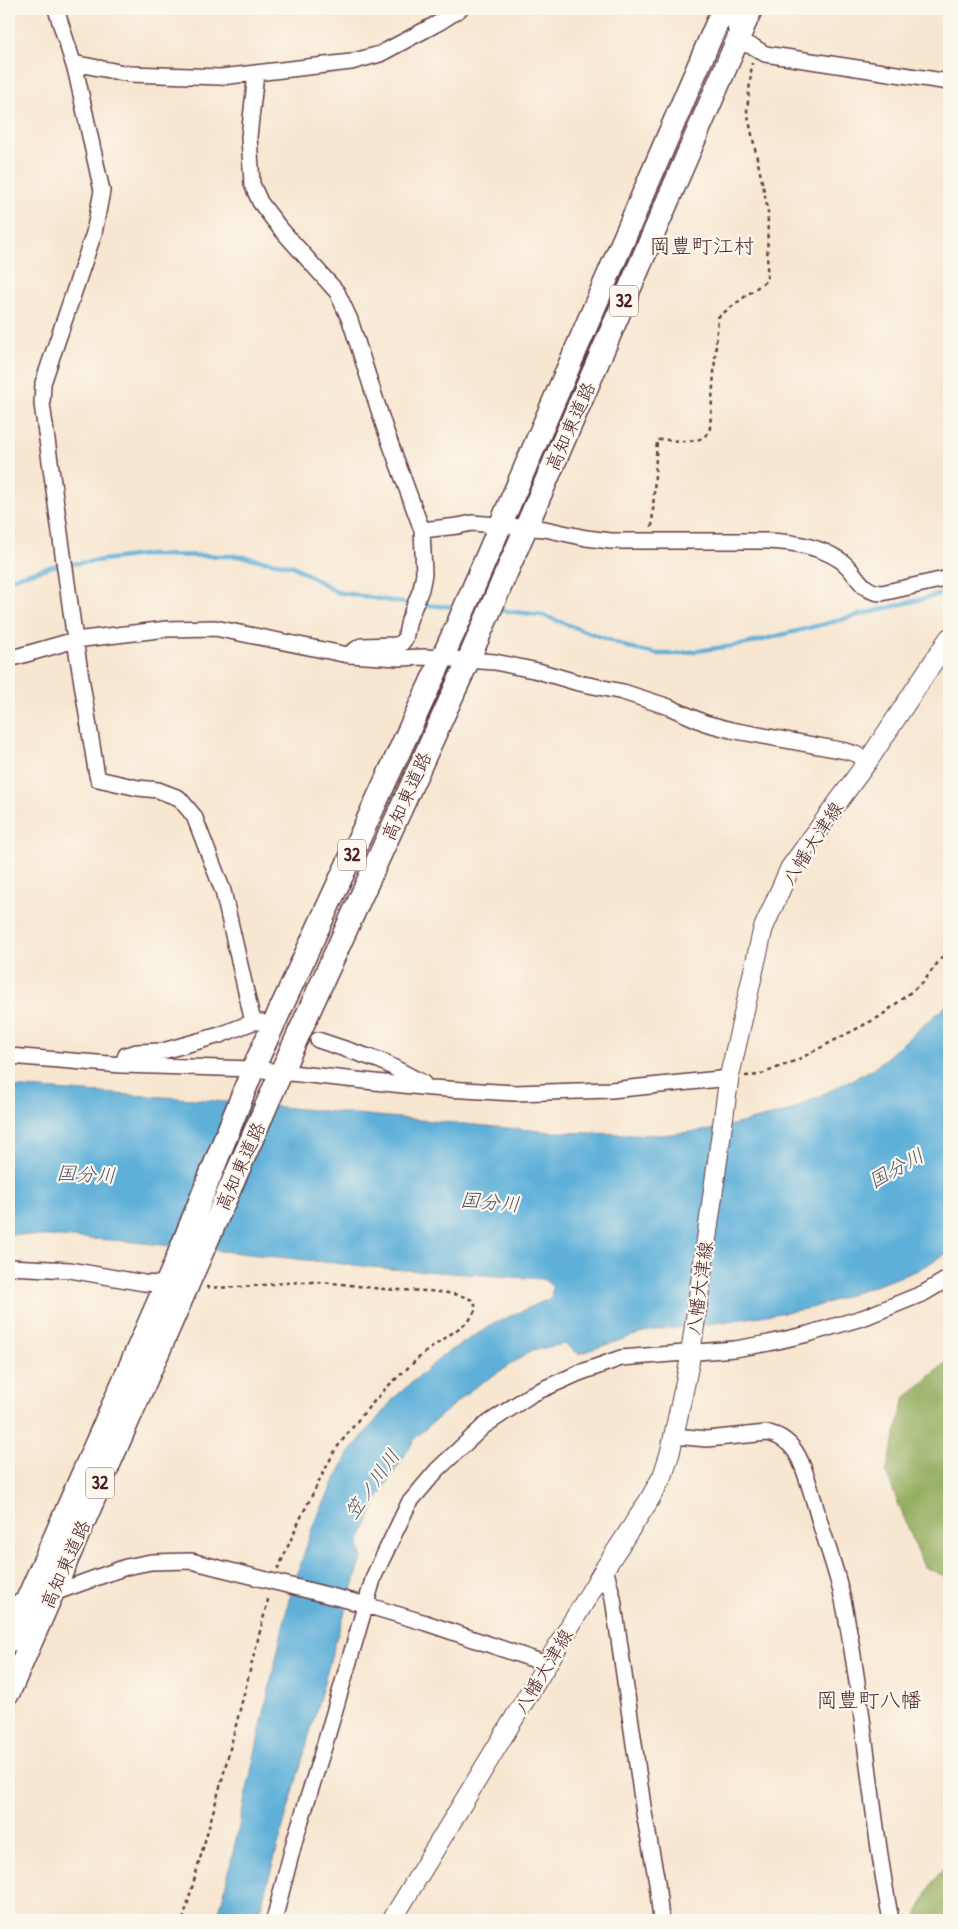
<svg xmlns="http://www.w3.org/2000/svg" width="958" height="1929" font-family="'Patrick Hand','Klee One',sans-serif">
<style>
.forest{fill:#94ae60;stroke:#6f6646}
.water{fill:#5eb0d9;stroke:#546882}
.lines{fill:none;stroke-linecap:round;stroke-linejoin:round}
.stream{stroke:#5eb0d9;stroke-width:4.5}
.minor-tunnel{stroke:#d4beaf;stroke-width:15;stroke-dasharray:15 8;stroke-linecap:butt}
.minor-casing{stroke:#643d44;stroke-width:18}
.major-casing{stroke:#643d44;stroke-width:21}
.highway-casing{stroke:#643d44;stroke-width:25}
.path{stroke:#643d44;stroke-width:2.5;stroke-dasharray:4 4;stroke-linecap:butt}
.minor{stroke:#fff;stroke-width:15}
.major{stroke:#fff;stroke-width:19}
.highway{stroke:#fff;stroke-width:22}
.labels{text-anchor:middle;stroke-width:4.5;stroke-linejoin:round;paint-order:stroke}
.shield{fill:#fbf7ec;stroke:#7f6065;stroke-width:1}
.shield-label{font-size:18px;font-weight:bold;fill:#4a1f2b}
.street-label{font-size:19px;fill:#4a1f2b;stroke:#fbf7ec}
.water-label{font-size:20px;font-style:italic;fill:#515268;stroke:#fbf7ec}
.quarter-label{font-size:21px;fill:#4a1f2b;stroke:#fbf7ec}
</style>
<rect width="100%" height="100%" fill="#fbf7ec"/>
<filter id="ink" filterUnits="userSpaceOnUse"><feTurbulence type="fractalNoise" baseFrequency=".02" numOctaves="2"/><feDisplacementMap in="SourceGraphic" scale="10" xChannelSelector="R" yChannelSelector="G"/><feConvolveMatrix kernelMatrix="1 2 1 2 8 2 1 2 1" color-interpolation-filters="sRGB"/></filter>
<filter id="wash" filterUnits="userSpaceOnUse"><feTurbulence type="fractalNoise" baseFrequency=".0096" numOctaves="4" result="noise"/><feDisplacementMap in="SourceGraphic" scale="20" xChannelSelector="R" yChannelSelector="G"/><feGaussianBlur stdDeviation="1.12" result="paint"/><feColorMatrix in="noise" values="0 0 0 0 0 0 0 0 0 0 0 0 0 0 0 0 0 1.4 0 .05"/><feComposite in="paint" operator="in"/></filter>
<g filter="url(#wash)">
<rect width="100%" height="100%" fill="#f7e6d0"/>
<path class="forest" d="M949,1360V1578L924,1567L886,1473L905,1398Z
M949,1862V1920H914L932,1883Z"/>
<path class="water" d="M949,1000V1252L916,1271L812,1308L716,1323L647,1331L579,1354L565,1344L533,1350L472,1389L416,1437L377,1500L359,1544L362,1558L336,1640L257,1920H216L223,1898L289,1600L314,1523L348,1454L395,1397L446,1353L497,1322L551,1298L553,1287L544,1279L392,1269L125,1241L9,1234V1087L193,1099L551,1132L661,1135L711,1130L788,1112L873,1069L944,1008Z"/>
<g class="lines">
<path class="stream" d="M71,564L142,555L238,556L293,566L337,592L410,604
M9,579L57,565
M420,605L459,607
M497,610L542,615L633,649L657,654H675L746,644L949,592"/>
</g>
</g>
<g filter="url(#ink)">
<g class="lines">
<path class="minor-tunnel" d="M265,1022L318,1040"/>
<defs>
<path id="minor" d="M56,9L76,72L102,191L94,233L43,383L42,404L75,640L96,770L98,779L138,788L158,790L171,795L179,798L194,816L223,891L253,1022
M732,9L738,42L754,47L765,54L949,82
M73,63L129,74L221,77L351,62L380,54L440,22L460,9
M256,73L249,137L252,184L260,202L279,227L337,292L350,320L385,429L422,530L424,574L421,589L409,620L405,639L401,644L395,645L361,646L349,654
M422,530L458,526L472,523L545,529L586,538L611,541H768C792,542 819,546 840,560C857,571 859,592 882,593L949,578
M9,659L75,640L167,629L215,628L348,655L399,658L424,657L495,662L538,671L579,683L623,692L669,707L705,723L731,730L846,751L856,754L868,761
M318,1040L381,1061L423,1083
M9,1056L122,1065L253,1069L431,1088L514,1093L611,1090L729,1078
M122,1065L126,1055L137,1052L163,1051L220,1035L253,1022H262
M9,1267L70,1270L144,1283L174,1285
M674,1436L707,1439L767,1433C779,1435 788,1441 795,1451C806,1467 815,1506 821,1526C831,1557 842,1588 847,1621C866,1720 871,1821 891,1920
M605,1568L613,1598L644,1813L657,1882L661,1920
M9,1605L51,1594L126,1567L151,1562L191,1561L359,1603L426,1623L547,1664
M274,1920L295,1839L324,1747L374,1576L409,1503L437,1470L484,1426L532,1394L579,1373L621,1358L735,1349L769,1343L808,1334L865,1317L924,1293L949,1278"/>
<path id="major" d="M392,1920L605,1568L648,1502L663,1475L670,1453L689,1365L729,1078L763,929L790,868L868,761L949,638"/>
<path id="highway" d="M9,1641L172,1271L253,1069L456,628L723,9
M9,1692L275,1086L468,661L751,9"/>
</defs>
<use href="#minor" class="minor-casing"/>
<use href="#major" class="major-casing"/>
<use href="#highway" class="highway-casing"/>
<path class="path" d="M652,527L657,440C673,438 703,449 710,428L718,317L767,280L768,210L747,111L752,63
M745,1076L759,1075L797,1060L881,1016L923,982L949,948
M206,1287C242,1290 279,1281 316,1282C344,1283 371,1289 399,1290C423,1291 453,1290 474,1301L476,1309L469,1321L424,1353L386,1388L362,1415L335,1450L300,1519L278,1569
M183,1920L223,1776L269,1596"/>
<use href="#minor" class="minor"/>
<use href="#major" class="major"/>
<use href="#highway" class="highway"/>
</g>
</g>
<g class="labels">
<g class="shield">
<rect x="610" y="285.5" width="28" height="31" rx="4"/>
<rect x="338" y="839.5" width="28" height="31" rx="4"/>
<rect x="86" y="1467.5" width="28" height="31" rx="4"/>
</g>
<g class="shield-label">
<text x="624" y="307">32</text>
<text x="352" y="861">32</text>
<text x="100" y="1489">32</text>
</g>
<g class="street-label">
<text transform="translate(570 426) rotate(-66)" y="7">高知東道路</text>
<text transform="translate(406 796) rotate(-66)" y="7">高知東道路</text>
<text transform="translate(812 843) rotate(-57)" y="7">八幡大津線</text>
<text transform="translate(240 1166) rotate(-66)" y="7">高知東道路</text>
<text transform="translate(699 1288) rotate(-82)" y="7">八幡大津線</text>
<text transform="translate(65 1564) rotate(-66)" y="7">高知東道路</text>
<text transform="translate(543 1671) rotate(-59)" y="7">八幡大津線</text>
</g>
<g class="water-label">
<text transform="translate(896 1168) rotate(-29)" y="7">国分川</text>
<text transform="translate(86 1174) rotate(3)" y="7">国分川</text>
<text transform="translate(490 1202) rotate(5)" y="7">国分川</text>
<text transform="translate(372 1484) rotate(-55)" y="7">笠ノ川川</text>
</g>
<g class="quarter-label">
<text x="702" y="253">岡豊町江村</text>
<text x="869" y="1707">岡豊町八幡</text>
</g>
</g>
<rect width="958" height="1929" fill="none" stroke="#fbf7ec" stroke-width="30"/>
</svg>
